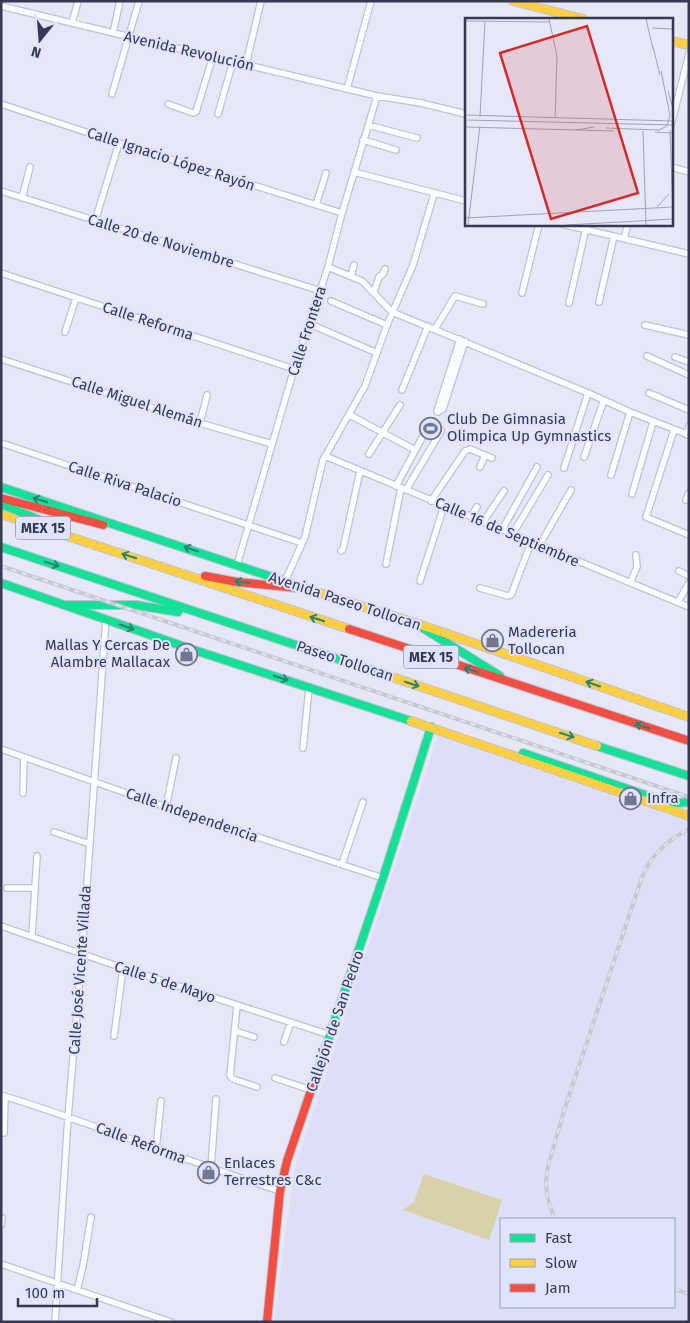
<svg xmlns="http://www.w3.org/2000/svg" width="690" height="1323" font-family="'Fira Sans',sans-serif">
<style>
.built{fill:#dcdff6;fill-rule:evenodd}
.green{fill:#d8d1aa}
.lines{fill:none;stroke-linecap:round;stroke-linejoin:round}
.street-casing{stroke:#c0c2d4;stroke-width:8}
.fast-casing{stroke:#c0c2d4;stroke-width:10}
.slow-casing{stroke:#c0c2d4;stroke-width:10}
.jam-casing{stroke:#c0c2d4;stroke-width:10}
.street{stroke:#fbfcfe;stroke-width:5.5}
.fast{stroke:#16e098;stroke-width:8}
.slow{stroke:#ffcf43;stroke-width:8}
.jam{stroke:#f24e42;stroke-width:8}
.rail-casing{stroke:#c8c9ce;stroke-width:4}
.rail{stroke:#e0e3fd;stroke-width:2;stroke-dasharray:5.5;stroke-linecap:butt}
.oneway{stroke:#288472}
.labels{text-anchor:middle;stroke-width:4;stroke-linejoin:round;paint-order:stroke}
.shield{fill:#e0e3fd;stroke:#6a6c86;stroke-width:1}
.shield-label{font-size:14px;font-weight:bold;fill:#373953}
.street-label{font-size:15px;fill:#373953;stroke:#e0e3fd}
.poi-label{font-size:15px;fill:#373953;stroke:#e0e3fd;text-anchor:start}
.inset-road{fill:none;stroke:#a0a2b5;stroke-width:1}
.view{fill:#d62828;fill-opacity:0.15;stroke:#d62828;stroke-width:2.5}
.inset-edge{fill:none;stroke:#373953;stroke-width:2.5}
</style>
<rect width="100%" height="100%" fill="#e6e8f7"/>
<path class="built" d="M438,736L689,822V1322H274L294,1171ZM501,1219H674V1307H501Z"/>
<path class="green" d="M424,1174L502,1200L489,1240L403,1210L414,1202Z"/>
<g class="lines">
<defs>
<path id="street" d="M1,6L377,96L421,103L466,114
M72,23L78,1
M113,33L120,1
M246,64L261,1
M347,89L371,1
M112,94L139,1
M1,104L119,143L342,213
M168,104L193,113L196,112L213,56
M218,114L233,61
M368,125L417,138
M671,125L689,54
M363,140L396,150
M671,167L689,172
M354,172L466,201
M1,191L321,291
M22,198L30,167
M316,205L326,173
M95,221L119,143
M562,224L689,254
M624,238L628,224
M328,267L362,281L392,312L588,393L630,412L689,435
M1,273L294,369
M351,276L354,265
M374,292L379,277L383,274L385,269
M522,293L539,224
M331,301L387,325
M599,302L614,236
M569,303L587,224
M310,324L377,353
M645,325L689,335
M435,329L455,296L483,304
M65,332L76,298
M460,339L437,411L438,412L443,409L465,341
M647,356L689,375
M675,357L689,362
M1,359L200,423L272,444
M402,390L428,326
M649,393L689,410
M350,415L415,450
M200,423L207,395
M674,430L646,517L689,535
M687,435L689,426
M1,443L302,543
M369,454L400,405
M325,456L689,607
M584,457L604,400
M480,467L485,455
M564,468L588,393
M611,475L630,412
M396,486L430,423
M406,490L441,431
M632,494L653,422
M686,500L689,493
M431,501L465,451L470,449L492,458
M471,517L477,507
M483,522L504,491
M502,530L537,467
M512,535L548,475
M539,546L571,490
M341,551L343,549L360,471
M386,564L401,488
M237,565L294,369L328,267L342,213L377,96
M679,571L689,576
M285,581L305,537L323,460L365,386L387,325L413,265L434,194
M420,581L444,506
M630,583L637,567L636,555
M480,588L508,596L511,595L531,543
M678,602L689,583
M303,748L309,688
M1,749L166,807L383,878
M23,793L24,757
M166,807L176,758
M54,832L90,844
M342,864L363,802
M7,888H35
M1,926L123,968L330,1035
M32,936L37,856
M237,1005L230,1076L233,1079L257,1087
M235,1031L254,1037
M114,1036L123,968
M284,1042L291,1022
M275,1078L311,1090
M1,1095C95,1124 186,1161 280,1191
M4,1133L5,1097
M156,1149L161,1101
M211,1168L216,1099
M1,1225L2,1218
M1,1264L171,1322
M77,1290L83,1266L91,1217
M55,1322L68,1117L82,953L106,619"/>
<path id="fast" d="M1,487L293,584
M1,504L47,523
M1,547L389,676
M1,583L191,649L411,721
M65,605H136L178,612
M415,623L500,676
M597,746L689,776
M523,753L654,798L677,803L689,802
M319,1067L383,878L431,727"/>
<path id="slow" d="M513,1L583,19
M671,41L689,45
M1,514L349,629
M304,588L415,623L689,717
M389,676L597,746
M411,721L689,816"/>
<path id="jam" d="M1,498L103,525
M205,576L237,582L308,589
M349,629L689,741
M267,1322L280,1191L287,1161L319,1067"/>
</defs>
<use href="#street" class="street-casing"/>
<use href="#fast" class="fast-casing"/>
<use href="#slow" class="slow-casing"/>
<use href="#jam" class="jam-casing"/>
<use href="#street" class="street"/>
<use href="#fast" class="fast"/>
<use href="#slow" class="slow"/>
<use href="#jam" class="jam"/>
<defs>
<path id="rail" d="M1,566L689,797
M554,1219L547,1195L546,1181L548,1166L564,1111L641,880C649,857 668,840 689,829
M674,1289L689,1294"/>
</defs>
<use href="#rail" class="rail-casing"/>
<use href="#rail" class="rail"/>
</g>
<defs><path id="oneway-shaft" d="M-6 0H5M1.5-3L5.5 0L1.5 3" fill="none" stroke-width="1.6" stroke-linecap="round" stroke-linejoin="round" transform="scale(1.25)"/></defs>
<g class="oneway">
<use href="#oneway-shaft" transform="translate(40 500) rotate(-162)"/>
<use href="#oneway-shaft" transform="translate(191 549) rotate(-161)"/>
<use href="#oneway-shaft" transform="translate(129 556) rotate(-162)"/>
<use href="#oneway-shaft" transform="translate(52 564) rotate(18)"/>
<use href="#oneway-shaft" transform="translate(242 582) rotate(-173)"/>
<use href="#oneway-shaft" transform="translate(317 619) rotate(-162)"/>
<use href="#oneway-shaft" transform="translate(127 627) rotate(19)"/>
<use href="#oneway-shaft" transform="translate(471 670) rotate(-162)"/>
<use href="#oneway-shaft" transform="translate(281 678) rotate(18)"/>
<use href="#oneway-shaft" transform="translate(412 684) rotate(18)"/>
<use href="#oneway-shaft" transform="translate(593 684) rotate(-161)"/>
<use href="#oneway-shaft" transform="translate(642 726) rotate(-162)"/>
<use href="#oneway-shaft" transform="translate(567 735) rotate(18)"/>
</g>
<defs>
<symbol id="stadium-ring" viewBox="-11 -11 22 22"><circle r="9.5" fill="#e0e3fd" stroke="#74768c" stroke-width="1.5"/><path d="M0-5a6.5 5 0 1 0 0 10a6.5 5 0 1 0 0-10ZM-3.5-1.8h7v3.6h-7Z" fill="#74768c"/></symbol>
<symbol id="shop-ring" viewBox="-11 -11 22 22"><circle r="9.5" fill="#e0e3fd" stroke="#74768c" stroke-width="1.5"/><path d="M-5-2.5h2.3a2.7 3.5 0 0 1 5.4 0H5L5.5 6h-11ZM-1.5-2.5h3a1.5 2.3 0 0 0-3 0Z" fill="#74768c"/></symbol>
</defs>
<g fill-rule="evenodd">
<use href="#stadium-ring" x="418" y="416" width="25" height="25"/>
<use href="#shop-ring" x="480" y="628" width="25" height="25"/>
<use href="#shop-ring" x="174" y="642" width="25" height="25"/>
<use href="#shop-ring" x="618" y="786" width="25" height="25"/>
<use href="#shop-ring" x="196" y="1160" width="25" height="25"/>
</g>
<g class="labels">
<g class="shield">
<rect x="15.5" y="516.5" width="55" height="23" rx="4"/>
<rect x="403.5" y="645.5" width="55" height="23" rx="4"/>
</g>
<g class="shield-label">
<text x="43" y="533">MEX 15</text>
<text x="431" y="662">MEX 15</text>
</g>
<g class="street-label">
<text transform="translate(189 51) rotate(13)" y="5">Avenida Revolución</text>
<text transform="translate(171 159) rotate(18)" y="5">Calle Ignacio López Rayón</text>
<text transform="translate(161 241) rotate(17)" y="5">Calle 20 de Noviembre</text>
<text transform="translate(148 321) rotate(18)" y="5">Calle Reforma</text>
<text transform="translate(307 331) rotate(-72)" y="5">Calle Frontera</text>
<text transform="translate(137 402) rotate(18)" y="5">Calle Miguel Alemán</text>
<text transform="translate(125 484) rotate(18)" y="5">Calle Riva Palacio</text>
<text transform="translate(507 532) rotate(23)" y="5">Calle 16 de Septiembre</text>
<text transform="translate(345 601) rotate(18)" y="5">Avenida Paseo Tollocan</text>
<text transform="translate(345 661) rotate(18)" y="5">Paseo Tollocan</text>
<text transform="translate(192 815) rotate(19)" y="5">Calle Independencia</text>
<text transform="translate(80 970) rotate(-86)" y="5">Calle José Vicente Villada</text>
<text transform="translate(165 982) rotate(18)" y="5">Calle 5 de Mayo</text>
<text transform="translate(335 1021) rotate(-71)" y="5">Callejón de San Pedro</text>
<text transform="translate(141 1143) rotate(20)" y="5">Calle Reforma</text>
</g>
<g class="poi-label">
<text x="447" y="424">Club De Gimnasia<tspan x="447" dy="17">Olimpica Up Gymnastics</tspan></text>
<text x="508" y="637">Madereria<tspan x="508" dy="17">Tollocan</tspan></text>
<text x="170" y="650" text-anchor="end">Mallas Y Cercas De<tspan x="170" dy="17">Alambre Mallacax</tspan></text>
<text x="647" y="803">Infra</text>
<text x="224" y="1168">Enlaces<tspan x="224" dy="17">Terrestres C&amp;c</tspan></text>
</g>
</g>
<g transform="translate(465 18)">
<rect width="208" height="208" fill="#e6e8f7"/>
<path class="inset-road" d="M84,1L92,38L90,100M181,1L188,31M0,3L85,4M187,10L208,11M188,29L195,57M203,73L208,91M0,97L208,103M15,99L20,3M0,102L208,107M0,109L149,113M141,110L194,112L202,108L205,97L196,53M111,112L129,109M205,112L208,199M178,113L181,207M190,114L208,115M192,189L204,176M0,200L208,189M3,207L15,108M102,207L208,201"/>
<path class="view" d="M122,8L173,175L86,201L35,35Z"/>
<rect width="208" height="208" class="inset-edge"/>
</g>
<rect width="690" height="1323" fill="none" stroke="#373953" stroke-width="5"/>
<rect x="500" y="1218" width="175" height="90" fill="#e0e3fd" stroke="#9c9fb9"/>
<rect x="510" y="1234" width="25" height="8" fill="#16e098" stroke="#9c9fb9"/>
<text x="545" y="1243" font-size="15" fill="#373953">Fast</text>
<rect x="510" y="1259" width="25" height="8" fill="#ffcf43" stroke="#9c9fb9"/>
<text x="545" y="1268" font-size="15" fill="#373953">Slow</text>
<rect x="510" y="1284" width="25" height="8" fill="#f24e42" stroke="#9c9fb9"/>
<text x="545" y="1293" font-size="15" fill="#373953">Jam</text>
<g transform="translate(40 40) rotate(197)" stroke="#e0e3fd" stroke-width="4" paint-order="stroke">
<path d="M0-4L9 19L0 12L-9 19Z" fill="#373953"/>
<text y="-8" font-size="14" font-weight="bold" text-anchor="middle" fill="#373953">N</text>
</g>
<path d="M18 1298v8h79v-8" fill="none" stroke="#373953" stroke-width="2.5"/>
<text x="25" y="1298" font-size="15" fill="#373953" stroke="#e0e3fd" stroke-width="4" paint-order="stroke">100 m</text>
</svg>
